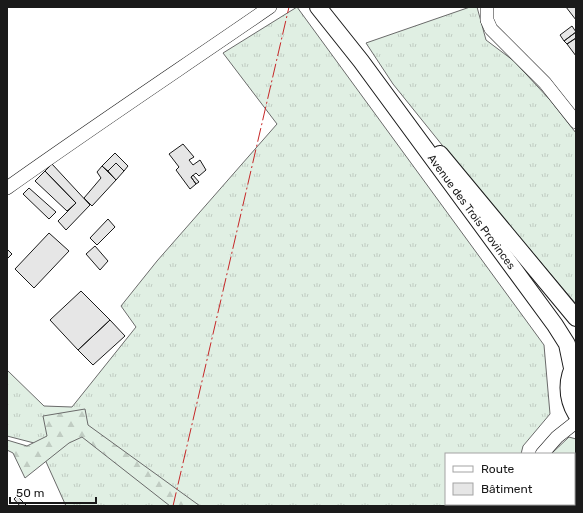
<svg xmlns="http://www.w3.org/2000/svg" width="583" height="513" font-family="Rubik,sans-serif">
<style>
.grass{fill:url(#grass-tufts);stroke:#6a6a6a}
.forest{fill:url(#forest-firs);stroke:#6a6a6a}
.building{fill:#e6e6e6;stroke:#1a1a1a}
.lines{fill:none;stroke-linecap:round;stroke-linejoin:round}
.minor-casing{stroke:#1a1a1a;stroke-width:14}
.major-casing{stroke:#1a1a1a;stroke-width:18}
.minor{stroke:#fff;stroke-width:13}
.major{stroke:#fff;stroke-width:16}
.power{stroke:#c62828;stroke-width:1;stroke-dasharray:14 3 2 3;stroke-linecap:butt}
.labels{text-anchor:middle;stroke-width:3;stroke-linejoin:round;paint-order:stroke}
.street-label{font-size:11px;fill:#1a1a1a;stroke:#fff}
</style>
<defs>
<pattern id="grass-tufts" width="24" height="20" patternUnits="userSpaceOnUse"><rect width="24" height="20" fill="#e0efe3"/><path d="M3 7l-1-3M5 7V3M7 7l1-3M15 17l-1-3M17 17v-4M19 17l1-3" fill="none" stroke="#c0ccc2"/></pattern>
<pattern id="forest-firs" width="22" height="20" patternUnits="userSpaceOnUse"><rect width="22" height="20" fill="#e0efe3"/><path d="M5 1l3.5 6h-7zM16 11l3.5 6h-7z" fill="#c0ccc2"/></pattern>
</defs>
<rect width="100%" height="100%" fill="#fff"/>
<path class="grass" d="M297,7L544,345L550,414L523,446L521,454H446V504H518V506H66L38,444L7,436V370L44,406L72,407L136,327L121,306L157,261L277,124L223,53Z
M470,7H477L486,40L514,61L550,100L576,133V304L527,246L512,232L393,84L366,43Z
M569,437L576,439V488L574,489V454H551Z"/>
<path class="forest" d="M85,409L88,425L200,506H170L82,437L69,443L25,478L13,453L7,450V440L27,446L47,436L43,416Z"/>
<path class="building" d="M566,7H576V20Z
M572,26L576,32L564,41L560,35Z
M576,32V38L567,44L564,41Z
M576,38V56L567,44Z
M183,144L194,157L189,160L193,165L200,160L206,170L199,176L196,173L191,177L196,184L190,189L176,170L179,167L169,154Z
M115,153L128,166L124,171L116,163L108,171L102,166Z
M116,163L124,171L116,180L108,171Z
M52,164L90,205L66,230L58,221L76,203L45,171Z
M102,166L116,180L92,206L84,198L101,178L97,172Z
M45,171L76,203L67,211L35,181Z
M193,175L199,182L196,184L191,177Z
M29,188L56,212L49,219L23,194Z
M108,219L115,227L97,245L90,238Z
M49,233L69,251L34,288L15,269Z
M95,246L108,261L100,270L86,254Z
M7,249L12,254L7,259Z
M81,291L110,320L78,350L50,320Z
M110,320L125,336L93,365L78,350Z
M17,496L27,506H20L14,499Z"/>
<g class="lines">
<defs>
<path id="minor" d="M487,7V20L491,29L545,83L576,122
M7,188C94,126 183,67 270,7
M542,454L557,437L576,422
M574,498H576
M537,504V506"/>
<g id="major">
<path id="s1" d="M318,7L361,61L555,325L567,344L572,368"/>
<path d="M440,154L576,318"/>
<path d="M576,362C566,378 566,397 576,414"/>
</g>
</defs>
<use href="#minor" class="minor-casing"/>
<use href="#major" class="major-casing"/>
<use href="#minor" class="minor"/>
<use href="#major" class="major"/>
<path class="power" d="M173,506L289,7"/>
</g>
<g class="labels">
<g class="street-label">
<text dy="4" stroke="none"><textPath href="#s1" startOffset="256">Avenue des Trois Provinces</textPath></text>
</g>
</g>
<rect width="583" height="513" fill="none" stroke="#1a1a1a" stroke-width="16"/>
<rect x="445" y="453" width="130" height="52" fill="#ffffff" stroke="#a3a3a3"/>
<rect x="453" y="466" width="20" height="6" fill="#ffffff" stroke="#a3a3a3"/>
<text x="481" y="473" font-size="12" fill="#1a1a1a">Route</text>
<rect x="453" y="483" width="20" height="12" fill="#e6e6e6" stroke="#a3a3a3"/>
<text x="481" y="493" font-size="12" fill="#1a1a1a">Bâtiment</text>
<path d="M10 497v6h86v-6" fill="none" stroke="#1a1a1a" stroke-width="2"/>
<text x="16" y="497" font-size="12" fill="#1a1a1a" stroke="#ffffff" stroke-width="3" paint-order="stroke">50 m</text>
</svg>
